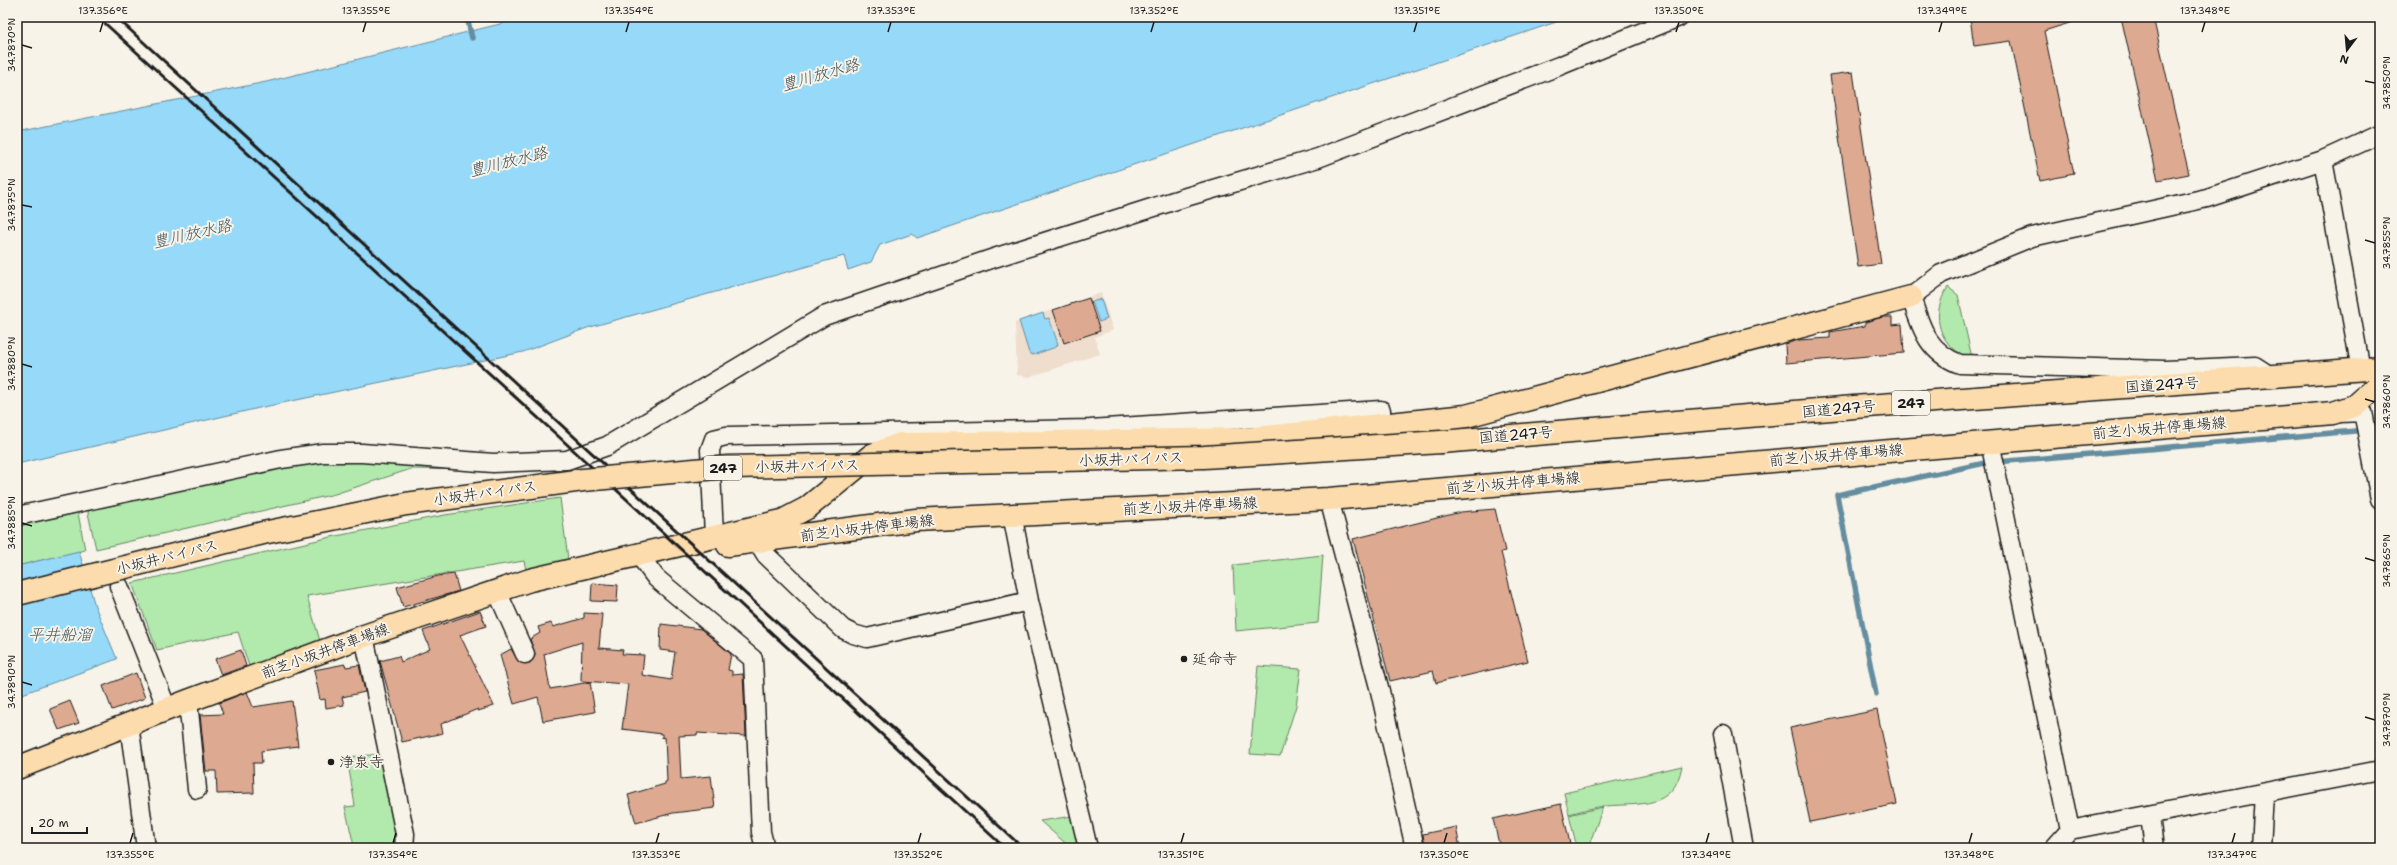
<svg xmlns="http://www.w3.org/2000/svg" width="2397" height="865" font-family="'Shantell Sans','Klee One',sans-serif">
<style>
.built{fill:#efddce}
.green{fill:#b2e9ac;stroke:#678264}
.water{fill:#96d9f8;stroke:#658da0}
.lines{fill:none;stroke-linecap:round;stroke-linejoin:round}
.stream{stroke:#658da0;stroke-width:5.5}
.building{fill:#dda991;stroke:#1c1c1c}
.minor-casing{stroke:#1c1c1c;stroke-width:21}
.major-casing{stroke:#1c1c1c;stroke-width:25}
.highway-casing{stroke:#1c1c1c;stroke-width:25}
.minor{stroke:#f7f3e8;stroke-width:18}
.major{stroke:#fcdcac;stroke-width:22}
.highway{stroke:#fcdcac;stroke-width:22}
.rail{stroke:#1c1c1c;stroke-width:3}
.highway-bridge-casing{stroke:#1c1c1c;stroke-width:25;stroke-linecap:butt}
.highway-bridge{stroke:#fcdcac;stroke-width:22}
.ticks{fill:none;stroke:#1c1c1c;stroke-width:1.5}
.poi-dot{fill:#1c1c1c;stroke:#f7f3e8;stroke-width:1.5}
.labels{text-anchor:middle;stroke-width:4;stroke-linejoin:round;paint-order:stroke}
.shield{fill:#f7f3e8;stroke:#5e5c59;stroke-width:1}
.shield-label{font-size:14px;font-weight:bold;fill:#1c1c1c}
.street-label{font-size:15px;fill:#1c1c1c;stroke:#f7f3e8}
.poi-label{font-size:15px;fill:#1c1c1c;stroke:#f7f3e8;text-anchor:start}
.water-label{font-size:16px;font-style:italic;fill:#41555e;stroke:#f7f3e8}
.neatline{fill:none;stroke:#1c1c1c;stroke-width:1.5}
.ticks-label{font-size:10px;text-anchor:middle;fill:#1c1c1c}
</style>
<rect width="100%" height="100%" fill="#f7f3e8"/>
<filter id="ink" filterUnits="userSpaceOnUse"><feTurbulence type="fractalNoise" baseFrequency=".025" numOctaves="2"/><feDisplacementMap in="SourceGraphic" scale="8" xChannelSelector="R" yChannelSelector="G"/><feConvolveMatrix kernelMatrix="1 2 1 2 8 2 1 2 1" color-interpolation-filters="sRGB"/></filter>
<g filter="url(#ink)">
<path class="built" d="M1101,293L1113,330L1095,337L1100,354L1029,377L1017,375L1015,323Z"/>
<path class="green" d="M1948,287L1958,295L1972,358C1939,349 1929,315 1948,287Z
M338,459L479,470L411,469L335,494L96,549L88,513L90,506L277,466Z
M560,498L568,559L526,570L524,561L307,596L320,641L249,666L238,632L157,650L132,583L331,537L445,515Z
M74,510L78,513L85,550L17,566V521Z
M1323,555L1318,623L1236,631L1233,565Z
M1258,666L1301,669L1296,706L1280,756L1250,754Z
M382,754L397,829L395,846H354L345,807L355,806L347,757Z
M1682,766C1674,810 1640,803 1606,806C1593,807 1581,811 1569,814L1564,793Z
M1603,807L1588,848H1577L1569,815Z
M1073,816L1080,848H1071L1040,821Z"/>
<path class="water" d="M528,17H1571L917,238L912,234L880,245L871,262L848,270L844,256L587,328L523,352L259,408L17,464V132L266,82Z
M1101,299L1107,319L1099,322L1092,302Z
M1043,313L1045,319L1049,318L1058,344L1056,347L1033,355L1029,353L1019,321Z
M79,551L95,606L117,659L17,696V566Z"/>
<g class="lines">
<path class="stream" d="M467,17L472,38
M1997,462L2355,431
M1876,694L1837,495L1985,463"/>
</g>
<path class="building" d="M1970,17H2078L2079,20L2044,31L2074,174L2040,181L2011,41L1974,46Z
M2121,17H2153L2189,174L2158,180Z
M1853,72L1881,264L1858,267L1830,75Z
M1089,298L1100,331L1064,343L1053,310Z
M1883,317H1892V325L1902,324L1904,353L1786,363L1785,344L1799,340L1830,338V332L1865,326V322Z
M1495,509L1505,551L1501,552L1528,661L1436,683L1433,671L1390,681L1353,539L1461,512Z
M454,574L459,591L403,607L397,587L438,576Z
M592,583L618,585L617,602L591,601Z
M480,611L486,626L460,635L494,706L478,711V709L441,724L443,733L402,742L380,661L399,656L401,662L430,649L423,631Z
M584,613L602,614L599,648L623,650L622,654L644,655L642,675L671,680L675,652L660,650L661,624L701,629L731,654L728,670L732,671V675L743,674L746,736L697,733V735L679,736L681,779L711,776L715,808L673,813L636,823L628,795L665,784V782L667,781L665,737L662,738V734L622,729L628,684L581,681L582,642L544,654L550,689L590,682L595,712L543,721L538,697L514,704L500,655L511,649L519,662L530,663L535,655L530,639L540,633L538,627L551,623L553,627L584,618Z
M241,650L246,666L221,675L215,659Z
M345,664L346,667L359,665L365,692L342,697L344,705L326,708L325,699L320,700L314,670Z
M136,673L145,698L112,710L103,686Z
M247,692L253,707L292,701L298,746L261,751L262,763H253L254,793L217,794L216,771H206L200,715L223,714L219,703Z
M70,701L79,723L59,730L50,709Z
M1877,710L1897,804L1810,822L1790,728Z
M1561,804L1571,848H1500L1493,819Z
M1456,827L1460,848H1425L1423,834Z"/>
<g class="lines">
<defs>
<path id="minor" d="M2323,160L2361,370
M2272,377L2255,366L2165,370L1960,364C1927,352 1921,327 1911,297L1941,274L2032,237L2207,198L2323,160L2380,134
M2339,413L2363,412L2380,499
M1990,442L2070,830
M1329,499L1380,691L1415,848
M1012,514L1029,601L1088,848
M17,516L281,459L323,453H362L493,463L567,460L607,446L824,316L994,258L1186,197L1318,158L1559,66L1679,17
M714,536L710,450L714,439L726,436L1090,429L1381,410V426
M758,542L766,555L843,629L853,634L867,638L1029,601
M639,555L656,578L753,659L761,832L765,848
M119,586L167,709
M497,591L525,654
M364,636L405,834L404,848
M188,701L197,789
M129,724L146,848
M1723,734L1744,848
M2150,816L2154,848
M2054,848L2070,830L2380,770
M2261,848L2264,793"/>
<path id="major" d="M728,545L916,520L1329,499L2333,413L2354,406L2371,391L2380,387
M17,768L188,701L364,636L530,580L782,521L807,508L872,455L900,444L1246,439L1466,416L1911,297"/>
<path id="highway" d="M1441,442L1854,407L2380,368"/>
</defs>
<use href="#minor" class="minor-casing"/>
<use href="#major" class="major-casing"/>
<use href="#highway" class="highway-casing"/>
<use href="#minor" class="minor"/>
<use href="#major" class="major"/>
<use href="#highway" class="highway"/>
<path class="rail" d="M98,17L558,436L1005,848
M116,17L1023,848"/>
<defs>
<path id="highway-bridge" d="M17,594L263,533L406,504L583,480L728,467L1204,457L1441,442"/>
</defs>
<use href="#highway-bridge" class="highway-bridge-casing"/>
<use href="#highway-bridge" class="highway-bridge"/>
</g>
</g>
<path class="ticks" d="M100,32L103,22M363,32L366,22M626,32L629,22M888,32L891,22M1151,32L1154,22M1414,32L1417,22M1676,32L1679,22M1939,32L1942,22M2202,32L2205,22M22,45L32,48M2365,81L2375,83M22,205L32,207M2365,240L2375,243M22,364L32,367M2365,399L2375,402M22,523L32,526M2365,558L2375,561M22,682L32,685M2365,717L2375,720M130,843L133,833M393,843L396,833M656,843L659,833M918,843L921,833M1181,843L1184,833M1444,843L1447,833M1706,843L1709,833M1969,843L1972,833M2232,843L2235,833"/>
<g class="poi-dot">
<circle cx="1184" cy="659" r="4"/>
<circle cx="331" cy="762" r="4"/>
</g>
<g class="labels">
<g class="shield">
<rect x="1892" y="391" width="38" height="24" rx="3"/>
<rect x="704" y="456" width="38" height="24" rx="3"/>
</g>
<g class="shield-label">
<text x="1911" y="408">247</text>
<text x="723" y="473">247</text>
</g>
<g class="street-label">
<text transform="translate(2162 385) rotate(-4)" y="5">国道247号</text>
<text transform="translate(1839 409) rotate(-5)" y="5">国道247号</text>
<text transform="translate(2159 428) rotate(-5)" y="5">前芝小坂井停車場線</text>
<text transform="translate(1516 435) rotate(-5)" y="5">国道247号</text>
<text transform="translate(1836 455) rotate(-5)" y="5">前芝小坂井停車場線</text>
<text transform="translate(1131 459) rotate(-2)" y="5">小坂井バイパス</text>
<text transform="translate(807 466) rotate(-1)" y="5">小坂井バイパス</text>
<text transform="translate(1513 483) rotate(-5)" y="5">前芝小坂井停車場線</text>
<text transform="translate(485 493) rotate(-8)" y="5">小坂井バイパス</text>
<text transform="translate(1190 506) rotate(-3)" y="5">前芝小坂井停車場線</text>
<text transform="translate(867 528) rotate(-7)" y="5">前芝小坂井停車場線</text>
<text transform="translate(167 557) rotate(-14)" y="5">小坂井バイパス</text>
<text transform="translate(325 651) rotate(-20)" y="5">前芝小坂井停車場線</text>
</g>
<g class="poi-label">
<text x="1192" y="664">延命寺</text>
<text x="339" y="767">浄泉寺</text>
</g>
<g class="water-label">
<text transform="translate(820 74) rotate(-16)" y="6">豊川放水路</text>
<text transform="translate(508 161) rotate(-14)" y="6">豊川放水路</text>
<text transform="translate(192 233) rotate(-13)" y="6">豊川放水路</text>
<text x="60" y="640">平井船溜</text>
</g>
</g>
<rect width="2397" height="865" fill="none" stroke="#f7f3e8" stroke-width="44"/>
<g transform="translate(2347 50) rotate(196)" stroke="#f7f3e8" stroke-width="3" paint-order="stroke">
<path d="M0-3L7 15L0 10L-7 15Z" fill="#1c1c1c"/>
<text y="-6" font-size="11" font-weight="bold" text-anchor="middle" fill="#1c1c1c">N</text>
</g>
<path d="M32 827v6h55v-6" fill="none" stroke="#1c1c1c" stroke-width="2"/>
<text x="38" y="827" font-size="12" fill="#1c1c1c" stroke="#f7f3e8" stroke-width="3" paint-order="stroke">20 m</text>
<rect x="22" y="22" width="2353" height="821" class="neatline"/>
<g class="ticks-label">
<text x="103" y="14">137.356°E</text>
<text x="366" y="14">137.355°E</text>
<text x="629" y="14">137.354°E</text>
<text x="891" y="14">137.353°E</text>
<text x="1154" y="14">137.352°E</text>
<text x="1417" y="14">137.351°E</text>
<text x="1679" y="14">137.350°E</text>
<text x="1942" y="14">137.349°E</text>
<text x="2205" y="14">137.348°E</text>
<text transform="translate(11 45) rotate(-90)" y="4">34.7870°N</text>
<text transform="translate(2386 83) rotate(-90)" y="4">34.7850°N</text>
<text transform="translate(11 205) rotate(-90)" y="4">34.7875°N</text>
<text transform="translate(2386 243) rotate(-90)" y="4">34.7855°N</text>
<text transform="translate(11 364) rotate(-90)" y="4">34.7880°N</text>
<text transform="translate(2386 402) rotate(-90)" y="4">34.7860°N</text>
<text transform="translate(11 523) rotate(-90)" y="4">34.7885°N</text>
<text transform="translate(2386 561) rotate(-90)" y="4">34.7865°N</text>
<text transform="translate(11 682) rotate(-90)" y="4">34.7890°N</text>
<text transform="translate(2386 720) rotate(-90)" y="4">34.7870°N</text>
<text x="130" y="858">137.355°E</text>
<text x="393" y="858">137.354°E</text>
<text x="656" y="858">137.353°E</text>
<text x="918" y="858">137.352°E</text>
<text x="1181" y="858">137.351°E</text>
<text x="1444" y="858">137.350°E</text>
<text x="1706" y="858">137.349°E</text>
<text x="1969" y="858">137.348°E</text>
<text x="2232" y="858">137.347°E</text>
</g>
</svg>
